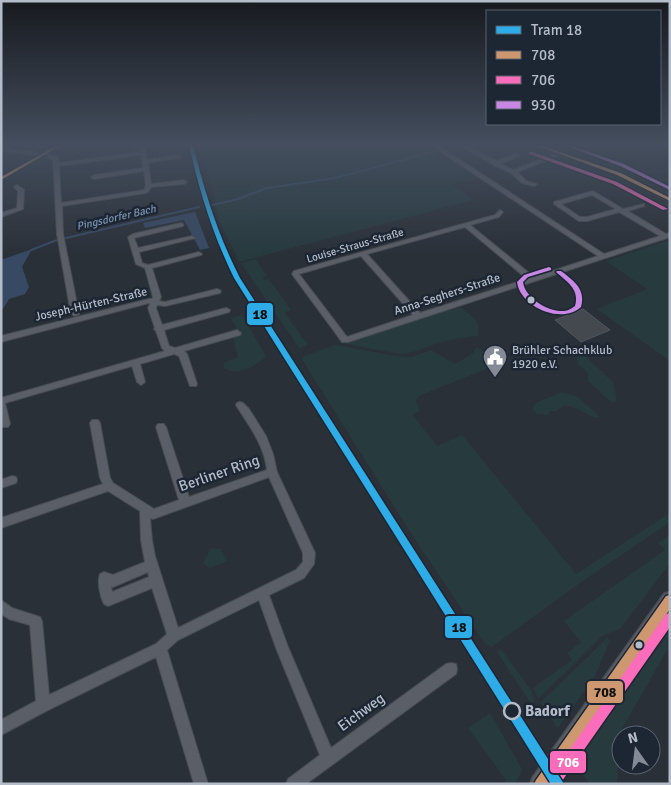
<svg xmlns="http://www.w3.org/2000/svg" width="671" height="785" font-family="Signika,sans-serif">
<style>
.green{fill:#273a3e}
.water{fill:#384963}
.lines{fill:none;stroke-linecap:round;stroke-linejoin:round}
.stream{stroke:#384963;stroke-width:2}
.building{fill:#444950;stroke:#52575f}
.street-casing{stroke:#484c53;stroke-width:2}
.secondary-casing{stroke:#484c53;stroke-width:3}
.street{fill:#5a5e66;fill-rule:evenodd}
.secondary{fill:#595d64;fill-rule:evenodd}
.bus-1-casing{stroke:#1d2633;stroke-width:3}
.bus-2-casing{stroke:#1d2633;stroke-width:3}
.bus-3-casing{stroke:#1d2633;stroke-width:3}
.bus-1{fill:#cd976f;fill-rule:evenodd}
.bus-2{fill:#fb6dba;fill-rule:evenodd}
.bus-3{fill:#c787e3;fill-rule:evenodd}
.tram-1-casing{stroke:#1d2633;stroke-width:3}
.tram-1{fill:#2dace7;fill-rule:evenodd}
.bus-dot{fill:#b4bcc9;stroke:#1d2633;stroke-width:2}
.stop-dot{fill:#1d2633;stroke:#b4bcc9;stroke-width:2.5}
.labels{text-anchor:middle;stroke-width:5;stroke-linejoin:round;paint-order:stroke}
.far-water-label{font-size:11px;font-style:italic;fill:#7c92b1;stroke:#1d2633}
.far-street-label{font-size:11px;fill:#b4bcc9;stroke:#1d2633}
.street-label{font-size:12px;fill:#b4bcc9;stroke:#1d2633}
.poi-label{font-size:12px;fill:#b4bcc9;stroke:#1d2633;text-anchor:start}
.near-street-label{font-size:15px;fill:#b4bcc9;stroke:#1d2633}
.near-stop-label{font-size:15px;font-weight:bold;fill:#b4bcc9;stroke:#1d2633;text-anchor:start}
.line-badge{stroke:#1d2633;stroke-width:2}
.badge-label{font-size:14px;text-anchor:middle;font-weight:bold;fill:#fff}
.pale-badge-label{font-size:14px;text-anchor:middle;font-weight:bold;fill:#111}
</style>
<rect width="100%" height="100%" fill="#2a3038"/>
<path class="green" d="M200,144H430L483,177L453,184L473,200L239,262L220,222Z
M623,144H670V154L668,155Z
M670,240V361L597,309L647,289L606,261Z
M256,259L267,276L263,277L264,280L269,279L291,310L285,313L308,345L299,348L241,263Z
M450,307L453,310L461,307C472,317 481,321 478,336C464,337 449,340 435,344C424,348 413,353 401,354L341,343Z
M242,315L266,356C257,366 236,377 224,368V363L238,357L233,338L240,335L231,318Z
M335,345L402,357H411L431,350L455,364L472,354L477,347L499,364L419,396L416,400L420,411L413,415L437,446L462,435L576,574L670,513V522L580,583L492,647L485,644L407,527L303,361V357Z
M583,354L613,382L617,401L612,403L588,381V373L578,364L577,357Z
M562,392L578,397L599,416L597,418C584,415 576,404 562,406L557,411H549V414L546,416L542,413L538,415L532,409L536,403Z
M670,535V563L620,629L602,636L538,699L533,688L572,660L567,653L581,642L564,621L665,550L658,543Z
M210,548L221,549L227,561L210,568L203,564Z
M670,619V645L619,734L617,784H589L574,760Z
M607,638L610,640L595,676L558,728L540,703Z
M501,649L531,690L535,701L531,704L497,652Z
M490,713L522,769L516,784H503L506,780L468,728Z"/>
<path class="water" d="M195,212L209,248L200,250L184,220L145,228L143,223Z
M32,249L22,267L29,287L25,294L9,299L1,312V260Z"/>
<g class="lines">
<path class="stream" d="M213,205L238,199L267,188L335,178L436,151
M66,238L199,207
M31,250L57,240"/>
</g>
<path class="building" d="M583,309L610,330L581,342L555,320Z"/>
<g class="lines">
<defs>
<path id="street" d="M59,144H64L47,155L58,157L59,163L140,152L139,144H143L147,160L179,155L182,157L148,163L151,184L184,180L187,182L184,184L151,187L148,192L146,193L62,206L63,234L79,314L75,316L71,314L57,234L53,159L43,157L1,181V177L37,156L1,150V147L41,154ZM141,155L143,168L94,175L91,177L94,179L144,171L146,186L144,190L61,203L59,166Z
M432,144H436L604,254L660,236L619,212L587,221H579L554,204V202L593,191L623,209L644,204V206L628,211L666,234L670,233V237L348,342H342L292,274L294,271L495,215L500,210L503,212L499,217L470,225L534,277L598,256L432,146ZM592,195L616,209L587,217H580L561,204ZM465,227L527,279L420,313L367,254ZM361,256L413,315L347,337L299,274Z
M457,144H462L497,161L515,154H519V156L501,164L513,170L556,153L532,144H538L621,173L670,198V202L617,175L560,155L517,172L526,181L537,184L534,186L522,183L511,173L493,165V164Z
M17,185L24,190L23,209L1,217V213L17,208L18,191L14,187Z
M181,223L183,224V226L134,238L138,248L192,236L195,238L139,252L142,263L148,265L199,252L202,254L201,255L152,268L161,297L159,301L165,302L217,289L221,291L220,293L165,306L157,305L156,308L162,325L226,308L230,310L229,312L164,330L169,346L175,348L237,330L241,333L240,335L184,351L187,354L197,384L196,386H190L179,356L174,354L140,364L145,382L141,385L137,382L132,366L5,403L10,424L8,427H2L1,398L165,351L162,348L156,331L154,329L155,328L148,308L150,304L149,303L1,342V336L149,299H152L153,297L145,268L136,264L128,237L133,234Z
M240,402L243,403L249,409L266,436L273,454L277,472L315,553L314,564L304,578L269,595L288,647L331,748L446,664L451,663L456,664L457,669L456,674L306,784H286L288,779L320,755L276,648L259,600L178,640L167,650L208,784H194L156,657L48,710L1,735V720L36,701L30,625L9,619L1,614V600L12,608L40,617L42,621L49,695L156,644L167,634L152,588L108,606L104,604C100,596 97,582 100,574L104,572L113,575L145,562L141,540L140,511L108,491L1,528V518L103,484L100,478L90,423L92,420H98L100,423L110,478L113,483L154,509L179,500L156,427L158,424H164L166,427L189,497L267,470C264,444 249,426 236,405L237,403ZM269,477L303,553V562L296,570L178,628L155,556L152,540L150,518L153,519ZM148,572L149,577L112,592L111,586L113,587Z
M12,476L16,477L17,480L16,483L1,488V480Z"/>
<path id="secondary" d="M670,592V616L553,784H530L533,777L664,594Z"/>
</defs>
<use href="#street" class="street-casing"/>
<use href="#secondary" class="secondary-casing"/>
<use href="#street" class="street"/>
<use href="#secondary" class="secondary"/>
<defs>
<path id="bus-1" d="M59,144H64L1,180V177Z
M532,144H537L621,173L670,198V201L617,175Z
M670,595V609L548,784H534L536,780L666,596Z"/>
<path id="bus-2" d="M529,152H533L617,182L668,209L663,210L613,184L529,154Z
M670,613V627L560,784H546L548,780L666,614Z"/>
<path id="bus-3" d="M561,144H566L624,164L670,187V190L620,166Z
M549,267L551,268V270L528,277L523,282C525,298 548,312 564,311C568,311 572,308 575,306C580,289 567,282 556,272L557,271H561C574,281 586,289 581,307C562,325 520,307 517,282L524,275Z"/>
</defs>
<use href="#bus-1" class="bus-1-casing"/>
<use href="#bus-2" class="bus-2-casing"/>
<use href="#bus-3" class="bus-3-casing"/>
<use href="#bus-1" class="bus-1"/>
<use href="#bus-2" class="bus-2"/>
<use href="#bus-3" class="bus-3"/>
<defs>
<path id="tram-1" d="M189,144H193C204,191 218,235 240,278L564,784H551L234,278C213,235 199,191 189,144Z"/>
</defs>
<use href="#tram-1" class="tram-1-casing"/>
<use href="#tram-1" class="tram-1"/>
</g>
<linearGradient id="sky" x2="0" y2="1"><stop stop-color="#171a1f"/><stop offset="0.57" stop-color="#444e5e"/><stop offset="1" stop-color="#444e5e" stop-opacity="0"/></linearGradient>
<rect width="671" height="254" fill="url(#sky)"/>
<defs>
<symbol id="civic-pin" viewBox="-11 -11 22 30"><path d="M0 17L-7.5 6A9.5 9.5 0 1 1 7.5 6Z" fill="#848b96" stroke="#1d2633"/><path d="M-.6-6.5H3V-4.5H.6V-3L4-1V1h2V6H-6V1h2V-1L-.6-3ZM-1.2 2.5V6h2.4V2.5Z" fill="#fff"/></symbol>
</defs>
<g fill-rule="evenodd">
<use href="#civic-pin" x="481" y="343" width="28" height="38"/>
</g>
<g class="bus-dot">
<circle cx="531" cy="300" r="4.5"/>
<circle cx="639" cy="645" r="4.5"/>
</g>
<circle class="stop-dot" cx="512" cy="711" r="8"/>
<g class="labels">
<g class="far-water-label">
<text transform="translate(116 217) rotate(-13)" y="4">Pingsdorfer Bach</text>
</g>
<g class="far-street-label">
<text transform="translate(355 245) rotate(-16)" y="4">Louise-Straus-Straße</text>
</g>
<g class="street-label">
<text transform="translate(447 294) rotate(-18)" y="4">Anna-Seghers-Straße</text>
<text transform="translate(91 304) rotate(-13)" y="4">Joseph-Hürten-Straße</text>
</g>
<g class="poi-label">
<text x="512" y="354">Brühler Schachklub<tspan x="512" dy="14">1920 e.V.</tspan></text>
</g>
<g class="near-street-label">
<text transform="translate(219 473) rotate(-19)" y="5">Berliner Ring</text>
<text transform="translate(361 712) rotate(-36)" y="5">Eichweg</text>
</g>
<g class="near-stop-label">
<text x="525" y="716">Badorf</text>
</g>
</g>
<g class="line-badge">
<rect x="246" y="302" width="28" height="24" rx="5" fill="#2dace7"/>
<rect x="444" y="615" width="29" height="24" rx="5" fill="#2dace7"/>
<rect x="586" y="680" width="38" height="24" rx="5" fill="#cd976f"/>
<rect x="549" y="750" width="38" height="24" rx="5" fill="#fb6dba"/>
</g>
<g class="badge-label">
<text x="568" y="767">706</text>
</g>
<g class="pale-badge-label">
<text x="260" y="319">18</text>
<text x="459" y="632">18</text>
<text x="605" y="697">708</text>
</g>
<rect width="671" height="785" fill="none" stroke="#b4bcc9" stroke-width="5"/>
<rect x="486" y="10" width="175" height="115" fill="#1d2633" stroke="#59626f"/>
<rect x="496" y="26" width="25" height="8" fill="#2dace7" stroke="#59626f"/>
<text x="531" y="35" font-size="15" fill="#b4bcc9">Tram 18</text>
<rect x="496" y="51" width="25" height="8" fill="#cd976f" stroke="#59626f"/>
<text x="531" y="60" font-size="15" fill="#b4bcc9">708</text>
<rect x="496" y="76" width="25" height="8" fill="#fb6dba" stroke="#59626f"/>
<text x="531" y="85" font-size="15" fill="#b4bcc9">706</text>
<rect x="496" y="101" width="25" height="8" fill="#c787e3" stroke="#59626f"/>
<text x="531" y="110" font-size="15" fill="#b4bcc9">930</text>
<g transform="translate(636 750) rotate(346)"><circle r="24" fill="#1d2633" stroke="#59626f"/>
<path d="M0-4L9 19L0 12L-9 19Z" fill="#848b96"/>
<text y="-8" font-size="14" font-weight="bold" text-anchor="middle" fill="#b4bcc9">N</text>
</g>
</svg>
